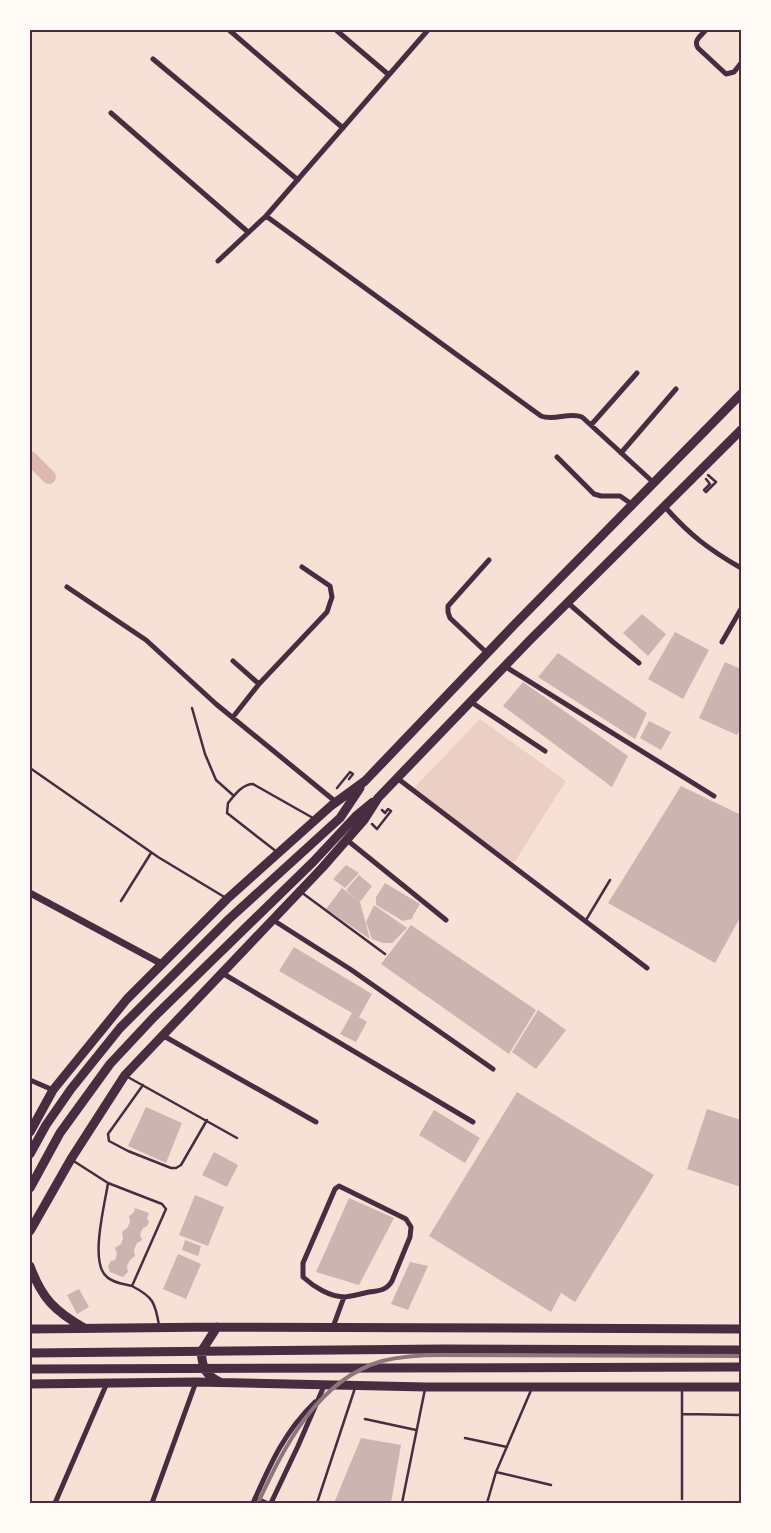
<svg xmlns="http://www.w3.org/2000/svg" width="771" height="1533" font-family="'PT Sans',sans-serif">
<style>
.green{fill:#ebcfc5}
.lines{fill:none;stroke-linecap:round;stroke-linejoin:round}
.canal{stroke:#dcb8b0;stroke-width:14}
.building{fill:#ccb4b1}
.path{stroke:#4a2c40;stroke-width:2.5}
.service{stroke:#4a2c40;stroke-width:2.5}
.minor{stroke:#4a2c40;stroke-width:5}
.tertiary{stroke:#4a2c40;stroke-width:7}
.primary{stroke:#4a2c40;stroke-width:9}
.rail{stroke:#8f747c;stroke-width:4}
.neatline{fill:none;stroke:#4a2c40;stroke-width:2}
</style>
<rect width="100%" height="100%" fill="#f7e1d7"/>
<path class="green" d="M480,719L566,781L514,863L413,789Z"/>
<g class="lines">
<path class="canal" d="M30,458L49,477"/>
</g>
<path class="building" d="M642,614L666,634L648,656L623,633Z
M675,632L709,650L683,699L648,679Z
M558,653L647,713L635,739L538,677Z
M725,662L741,669V726L737,735L699,718Z
M523,682L628,756L612,787L503,706Z
M649,721L671,732L661,750L640,738Z
M681,786L741,815V916L715,963L608,903Z
M346,865L359,873L345,888L333,879Z
M359,875L372,886L360,902L346,890Z
M385,883L420,904L414,914L412,919L403,921L376,905V897Z
M342,888L360,902L370,939L326,909Z
M374,905L407,928L392,943H383L372,939L366,922Z
M411,925L536,1010L509,1054L381,964Z
M294,947L372,994L359,1017L367,1022L356,1042L340,1034L352,1013L279,971Z
M538,1010L566,1030L536,1069L512,1052Z
M517,1092L654,1175L575,1302L561,1293L551,1312L429,1236Z
M146,1107L182,1123L166,1163L128,1146Z
M707,1109L741,1120V1187L687,1169Z
M434,1110L480,1138L465,1163L419,1135Z
M214,1152L238,1165L227,1187L202,1175Z
M195,1195L224,1207L208,1246L179,1235Z
M349,1198L394,1218L359,1285L316,1272Z
M135,1208L149,1213L147,1218L149,1222L147,1226L143,1228L140,1234L142,1240L137,1243L134,1250L135,1256L130,1260L127,1266L128,1272L123,1277L110,1272L108,1266L111,1261L115,1260L117,1254L115,1248L121,1244L123,1238L122,1232L127,1228L130,1222L129,1216L134,1212Z
M185,1240L201,1246L198,1256L182,1250Z
M178,1254L201,1264L186,1299L163,1289Z
M410,1262L428,1266L408,1310L391,1304Z
M79,1289L89,1307L77,1314L67,1295Z
M361,1438L401,1445L391,1503H334Z"/>
<g class="lines">
<path class="path" d="M706,479L710,484L704,490L706,492L716,482L708,475
M337,788L350,772L353,774L349,779
M372,824L377,829L391,811L388,809L385,813L382,810"/>
<path class="service" d="M192,708L205,754L216,780L234,796
M30,768L158,857L226,898
M277,852L227,813L228,803C234,796 242,784 253,784L313,818
M301,892L385,954
M121,901L151,853
M586,920L610,880
M126,1076L237,1138
M143,1085L108,1134L109,1141L128,1151L171,1168H176L181,1165L207,1120
M72,1160L108,1183L162,1204L166,1209L132,1286C153,1297 155,1302 159,1325
M108,1183C105,1204 89,1263 107,1277C113,1283 124,1284 132,1286
M682,1388V1499
M683,1414L741,1415
M365,1419L416,1430
M465,1438L507,1447
M496,1472L551,1485
M317,1503L355,1388
M402,1503L425,1389
M487,1503L496,1472L532,1388"/>
<path class="minor" d="M229,30L343,128
M336,30L389,75
M706,30C701,36 693,40 698,48L726,74L734,72L741,63
M153,59L298,180
M111,113L248,232
M266,216L541,416C554,421 569,412 582,417L654,483
M218,261L266,216L428,30
M591,425L637,373
M621,453L676,389
M557,457L594,494L601,496H620L633,505
M665,507C690,535 708,549 741,568
M67,587L146,640L216,704L336,802
M568,603L613,642L639,663
M722,642L741,609
M487,653L450,618L448,612V606L489,560
M233,661L259,684
M506,667L714,796
M471,702L545,751
M233,717L259,684L327,612L332,597L330,586L302,567
M397,778L647,968
M347,840L446,920
M273,920L350,969L493,1069
M222,973L473,1122
M162,1035L316,1122
M30,1080L53,1090
M339,1186L406,1219L411,1227L410,1237L392,1281C387,1290 379,1291 369,1292C361,1294 353,1296 345,1297C330,1297 314,1287 303,1277V1263L335,1189Z
M333,1327L344,1297
M255,1498L266,1503
M55,1503L107,1383
M152,1503L196,1382
M253,1503C270,1465 284,1432 315,1402
M271,1503L298,1446L324,1386"/>
<path class="tertiary" d="M30,893L162,964"/>
<path class="primary" d="M30,1132L53,1090L127,999L227,899L332,805L365,781L514,625L741,394
M30,1154L46,1125L71,1089L120,1028L229,919L340,818L360,788
M30,1188L60,1133L110,1064L154,1017L313,862L356,816L373,802
M30,1231L71,1159L125,1075L322,868L364,820L378,798L530,640L741,430
M30,1266C42,1299 55,1311 84,1328
M217,1327L201,1352C203,1369 204,1374 220,1382
M30,1329L217,1327L741,1329
M30,1353L443,1349L741,1350
M30,1369L741,1367
M30,1384L196,1382L426,1387H741"/>
<path class="rail" d="M258,1503C284,1447 317,1380 382,1361C402,1356 422,1355 442,1355L741,1356"/>
</g>
<rect width="771" height="1533" fill="none" stroke="#fffaf5" stroke-width="62"/>
<rect x="31" y="31" width="709" height="1471" class="neatline"/>
</svg>
